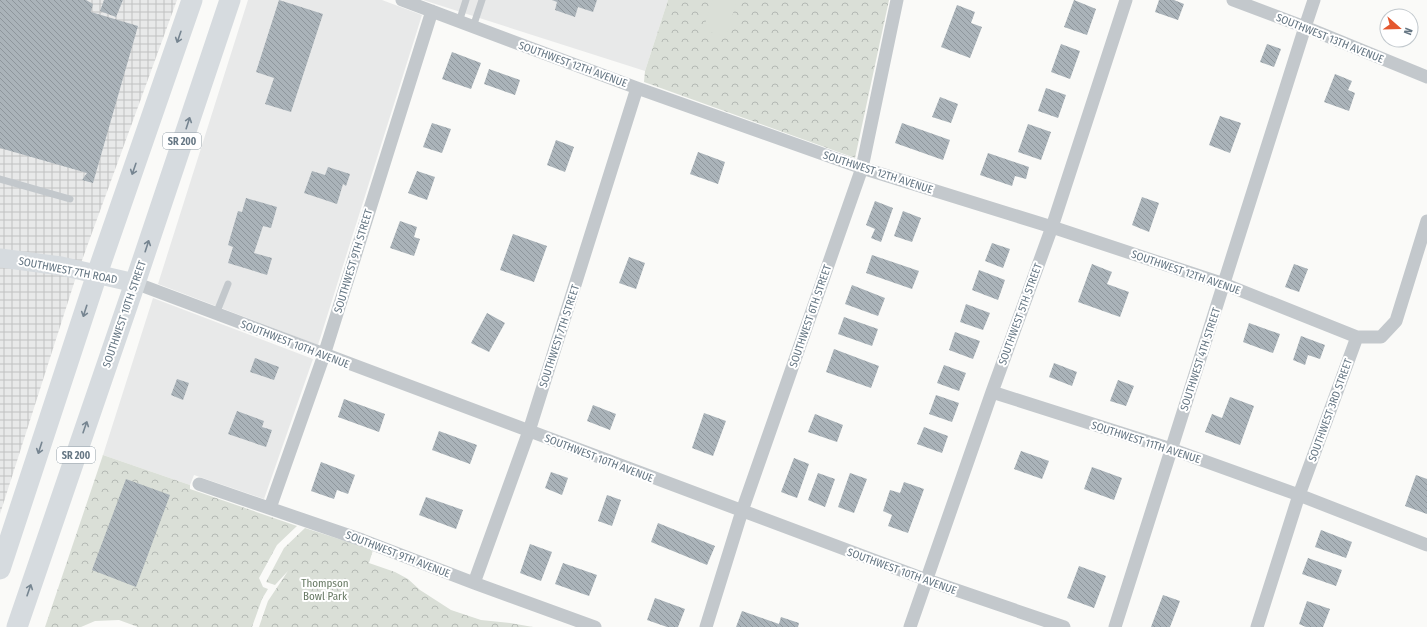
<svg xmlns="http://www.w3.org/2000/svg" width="1427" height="627" font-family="'Fira Sans Condensed',sans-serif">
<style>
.built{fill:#e8e9e9}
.industrial{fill:url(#industrial-grid)}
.forest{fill:url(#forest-crowns)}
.garden{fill:#dadfd7}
.building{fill:url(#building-back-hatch)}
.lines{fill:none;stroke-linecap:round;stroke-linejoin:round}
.lane{stroke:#c3c8cc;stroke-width:7}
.street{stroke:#c3c8cc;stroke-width:13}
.secondary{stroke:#d6dbdf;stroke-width:19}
.primary{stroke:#d6dbdf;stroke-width:21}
.oneway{stroke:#768591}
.labels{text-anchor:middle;stroke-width:4;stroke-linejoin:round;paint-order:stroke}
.shield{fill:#fff;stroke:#939fa8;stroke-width:1}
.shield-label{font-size:10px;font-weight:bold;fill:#657683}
.street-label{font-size:11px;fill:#657683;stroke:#fff}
.park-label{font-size:11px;fill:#687a64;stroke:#fff}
</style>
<defs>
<pattern id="industrial-grid" width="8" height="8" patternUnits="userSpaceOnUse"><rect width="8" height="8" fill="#e8e9e9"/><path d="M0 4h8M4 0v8" fill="none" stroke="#c0c1c2"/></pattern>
<pattern id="forest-crowns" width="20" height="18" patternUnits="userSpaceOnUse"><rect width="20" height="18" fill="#dadfd7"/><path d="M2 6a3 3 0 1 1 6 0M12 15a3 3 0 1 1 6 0" fill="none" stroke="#b4b9b4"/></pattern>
<pattern id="building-back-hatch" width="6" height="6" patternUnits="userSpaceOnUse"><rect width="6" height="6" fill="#aab3b9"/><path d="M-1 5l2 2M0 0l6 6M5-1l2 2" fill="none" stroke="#8e969c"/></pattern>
</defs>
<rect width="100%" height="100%" fill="#fafaf8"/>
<path class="built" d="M248,0H382L422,15L318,345L158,284Z
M423,0H668L645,71Z
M153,298L313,359L264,499L194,475L190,485L103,455Z"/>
<path class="industrial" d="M0,0H177L81,263L0,251Z
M0,266L76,277L0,514Z"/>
<path class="forest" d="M668,0H889L855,158L644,82L645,71Z
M103,455L190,485V489L297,526L277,545L259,578L263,587L268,589L262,599L252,627H138L119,620L95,621L81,627H45Z
M305,528L373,550L369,563L395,572L408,579L420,590L451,610L481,620L510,623L533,627H259L268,601L288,571L275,585L266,582L284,548Z"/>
<path class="garden" d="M713,0H737L726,37L703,30Z"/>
<path class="building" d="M0,0H86L93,4L91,12L138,26L93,183L82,180L87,173L0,148Z
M104,0H123L116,17L100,11Z
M279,0L323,14L291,112L265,104L274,78L256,72Z
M552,0H597L593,12L578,7L575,17L555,10L557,2Z
M1074,0L1096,9L1087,35L1064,27Z
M1159,0H1174L1184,4L1178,20L1155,12Z
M957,5L975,12L971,23L982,27L970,58L941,47Z
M1061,44L1080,51L1070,79L1051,72Z
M1267,44L1281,49L1274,67L1260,62Z
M452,52L481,63L471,89L442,79Z
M489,69L520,80L515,95L484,84Z
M1335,74L1352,81L1348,90L1355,93L1349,111L1324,102Z
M1046,88L1066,95L1058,118L1038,111Z
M940,97L958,104L951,123L932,117Z
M1220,116L1241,123L1230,153L1209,145Z
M432,123L451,129L442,153L423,147Z
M902,123L950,140L943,160L895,143Z
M1028,124L1051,132L1041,160L1018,152Z
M556,140L574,147L565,172L547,165Z
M698,152L725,162L718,184L690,174Z
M988,153L1029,167L1026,179L1015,176L1012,186L980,175Z
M328,167L350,174L346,186L343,184L337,204L304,193L312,171L325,175Z
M417,171L435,177L427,200L408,193Z
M1142,197L1159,203L1149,232L1132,225Z
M246,198L277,207L271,228L263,226L254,253L272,258L267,275L228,263L233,247L228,245L238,211L242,212Z
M875,201L893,208L881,242L871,238L875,229L866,225Z
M903,211L921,218L912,242L894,236Z
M400,221L417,227L414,237L420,239L414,256L390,248Z
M513,234L547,246L534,282L500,270Z
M992,243L1010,249L1003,268L985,261Z
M872,255L919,271L912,289L866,273Z
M629,257L645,263L636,289L619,283Z
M1092,264L1112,272L1107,284L1129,292L1120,317L1078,302Z
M1294,264L1308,269L1299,292L1285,287Z
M979,270L1005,280L998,300L972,290Z
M852,285L885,298L878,316L845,304Z
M966,304L990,313L983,330L960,322Z
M487,313L505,323L489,352L471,343Z
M844,317L878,329L872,346L838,334Z
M1249,323L1280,334L1273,353L1243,342Z
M955,332L980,341L973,359L949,350Z
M1301,336L1325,345L1320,359L1308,355L1305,365L1293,360Z
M834,349L879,366L871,388L826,372Z
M255,358L279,367L274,380L250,372Z
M1054,363L1077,372L1072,386L1049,377Z
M944,365L966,373L959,391L937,383Z
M177,379L189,383L183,400L171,395Z
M1118,380L1134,386L1126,406L1110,401Z
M936,395L959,403L952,422L929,414Z
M1230,397L1254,406L1240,445L1205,432L1212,414L1222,418Z
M344,399L385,414L379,432L338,417Z
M593,405L616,414L610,430L587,421Z
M237,411L264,421L262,427L272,430L266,447L228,434Z
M704,413L726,421L713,456L692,448Z
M815,414L843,425L837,442L808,432Z
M924,427L948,436L942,453L917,444Z
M439,431L477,445L470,464L432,450Z
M1021,451L1049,461L1042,479L1014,469Z
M794,458L809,464L797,498L781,492Z
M321,462L355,475L348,494L337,490L334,499L311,491Z
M1092,467L1122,478L1114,500L1084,489Z
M551,472L568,478L562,495L545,488Z
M818,473L835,479L825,507L808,500Z
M850,473L867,479L854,513L838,507Z
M1416,475L1427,479V514L1405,506Z
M126,479L170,495L136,587L92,570Z
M904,482L924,489L908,533L888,526L892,515L883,511L890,490L900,493Z
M607,495L621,500L612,526L598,521Z
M426,497L463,510L456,529L419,515Z
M658,523L715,546L707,565L651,542Z
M1321,530L1352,542L1346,558L1315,547Z
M530,544L552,552L541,581L520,573Z
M1308,558L1342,570L1336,586L1302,574Z
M563,563L597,575L589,596L555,584Z
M1079,566L1106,576L1094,608L1067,598Z
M1163,595L1180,601L1170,627H1151Z
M655,598L685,609L678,627H667L647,620Z
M1307,601L1330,609L1323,627H1306L1299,624Z
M742,611L779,624L781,617L799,623L798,627H736Z"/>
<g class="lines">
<path class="lane" d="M459,22L466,0
M473,27L482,0
M0,179L70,199
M216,314L228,284"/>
<path class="street" d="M402,0L637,88L862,168L1052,227L1224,284L1357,337
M1233,0L1305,27L1427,77
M135,283L927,580L1064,627
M992,392L1171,449L1299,495L1427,545
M199,484L362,540L474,583L595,627
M270,508L324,355L432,11
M474,583L529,431L637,88
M706,627L742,511L862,168L897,0
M910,627L992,392L1052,227L1126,0
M1115,627L1305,27L1314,0
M1257,627L1299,495L1357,337H1381L1396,321L1427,221"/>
<path class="secondary" d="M0,258L61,266L135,283"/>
<path class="primary" d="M0,569L97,274L192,0
M17,627L135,283L230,0"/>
</g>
<defs><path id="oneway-shaft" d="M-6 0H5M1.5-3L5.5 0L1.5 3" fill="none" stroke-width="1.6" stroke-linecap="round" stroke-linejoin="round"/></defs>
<g class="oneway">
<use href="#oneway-shaft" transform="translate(179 37) rotate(109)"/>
<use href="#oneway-shaft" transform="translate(188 123) rotate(-72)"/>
<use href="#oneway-shaft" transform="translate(134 169) rotate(109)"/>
<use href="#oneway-shaft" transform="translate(147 246) rotate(-72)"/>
<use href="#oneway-shaft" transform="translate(85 311) rotate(108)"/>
<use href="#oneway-shaft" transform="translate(85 427) rotate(-71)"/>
<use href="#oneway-shaft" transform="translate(40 448) rotate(108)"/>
<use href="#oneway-shaft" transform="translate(29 590) rotate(-71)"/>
</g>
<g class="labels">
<g class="shield">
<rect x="163" y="133" width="38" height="16" rx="3"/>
<rect x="57" y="447" width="38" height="16" rx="3"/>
</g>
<g class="shield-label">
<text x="182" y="145">SR 200</text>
<text x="76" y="459">SR 200</text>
</g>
<g class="street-label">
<text transform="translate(1330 38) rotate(22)" y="4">SOUTHWEST 13TH AVENUE</text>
<text transform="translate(573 64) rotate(20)" y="4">SOUTHWEST 12TH AVENUE</text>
<text transform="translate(878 172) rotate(18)" y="4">SOUTHWEST 12TH AVENUE</text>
<text transform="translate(353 261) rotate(-73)" y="4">SOUTHWEST 9TH STREET</text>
<text transform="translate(68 270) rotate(11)" y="4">SOUTHWEST 7TH ROAD</text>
<text transform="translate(1186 272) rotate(19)" y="4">SOUTHWEST 12TH AVENUE</text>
<text transform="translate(124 314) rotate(-71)" y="4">SOUTHWEST 10TH STREET</text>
<text transform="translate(1020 314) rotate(-70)" y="4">SOUTHWEST 5TH STREET</text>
<text transform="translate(810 316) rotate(-71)" y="4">SOUTHWEST 6TH STREET</text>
<text transform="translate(559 336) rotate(-72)" y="4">SOUTHWEST 7TH STREET</text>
<text transform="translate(295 344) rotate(21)" y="4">SOUTHWEST 10TH AVENUE</text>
<text transform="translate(1200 359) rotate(-72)" y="4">SOUTHWEST 4TH STREET</text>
<text transform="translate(1330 410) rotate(-70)" y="4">SOUTHWEST 3RD STREET</text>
<text transform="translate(1146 442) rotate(18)" y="4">SOUTHWEST 11TH AVENUE</text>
<text transform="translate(599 458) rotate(21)" y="4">SOUTHWEST 10TH AVENUE</text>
<text transform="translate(398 554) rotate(21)" y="4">SOUTHWEST 9TH AVENUE</text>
<text transform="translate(902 571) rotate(20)" y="4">SOUTHWEST 10TH AVENUE</text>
</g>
<g class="park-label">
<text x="325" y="587">Thompson<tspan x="325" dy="13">Bowl Park</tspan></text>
</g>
</g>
<g transform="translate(1399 28) rotate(110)"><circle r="19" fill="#ffffff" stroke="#c1c8cd"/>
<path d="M0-3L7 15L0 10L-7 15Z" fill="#e4572e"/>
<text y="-6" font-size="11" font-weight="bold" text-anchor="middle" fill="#657683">N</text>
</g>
</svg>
